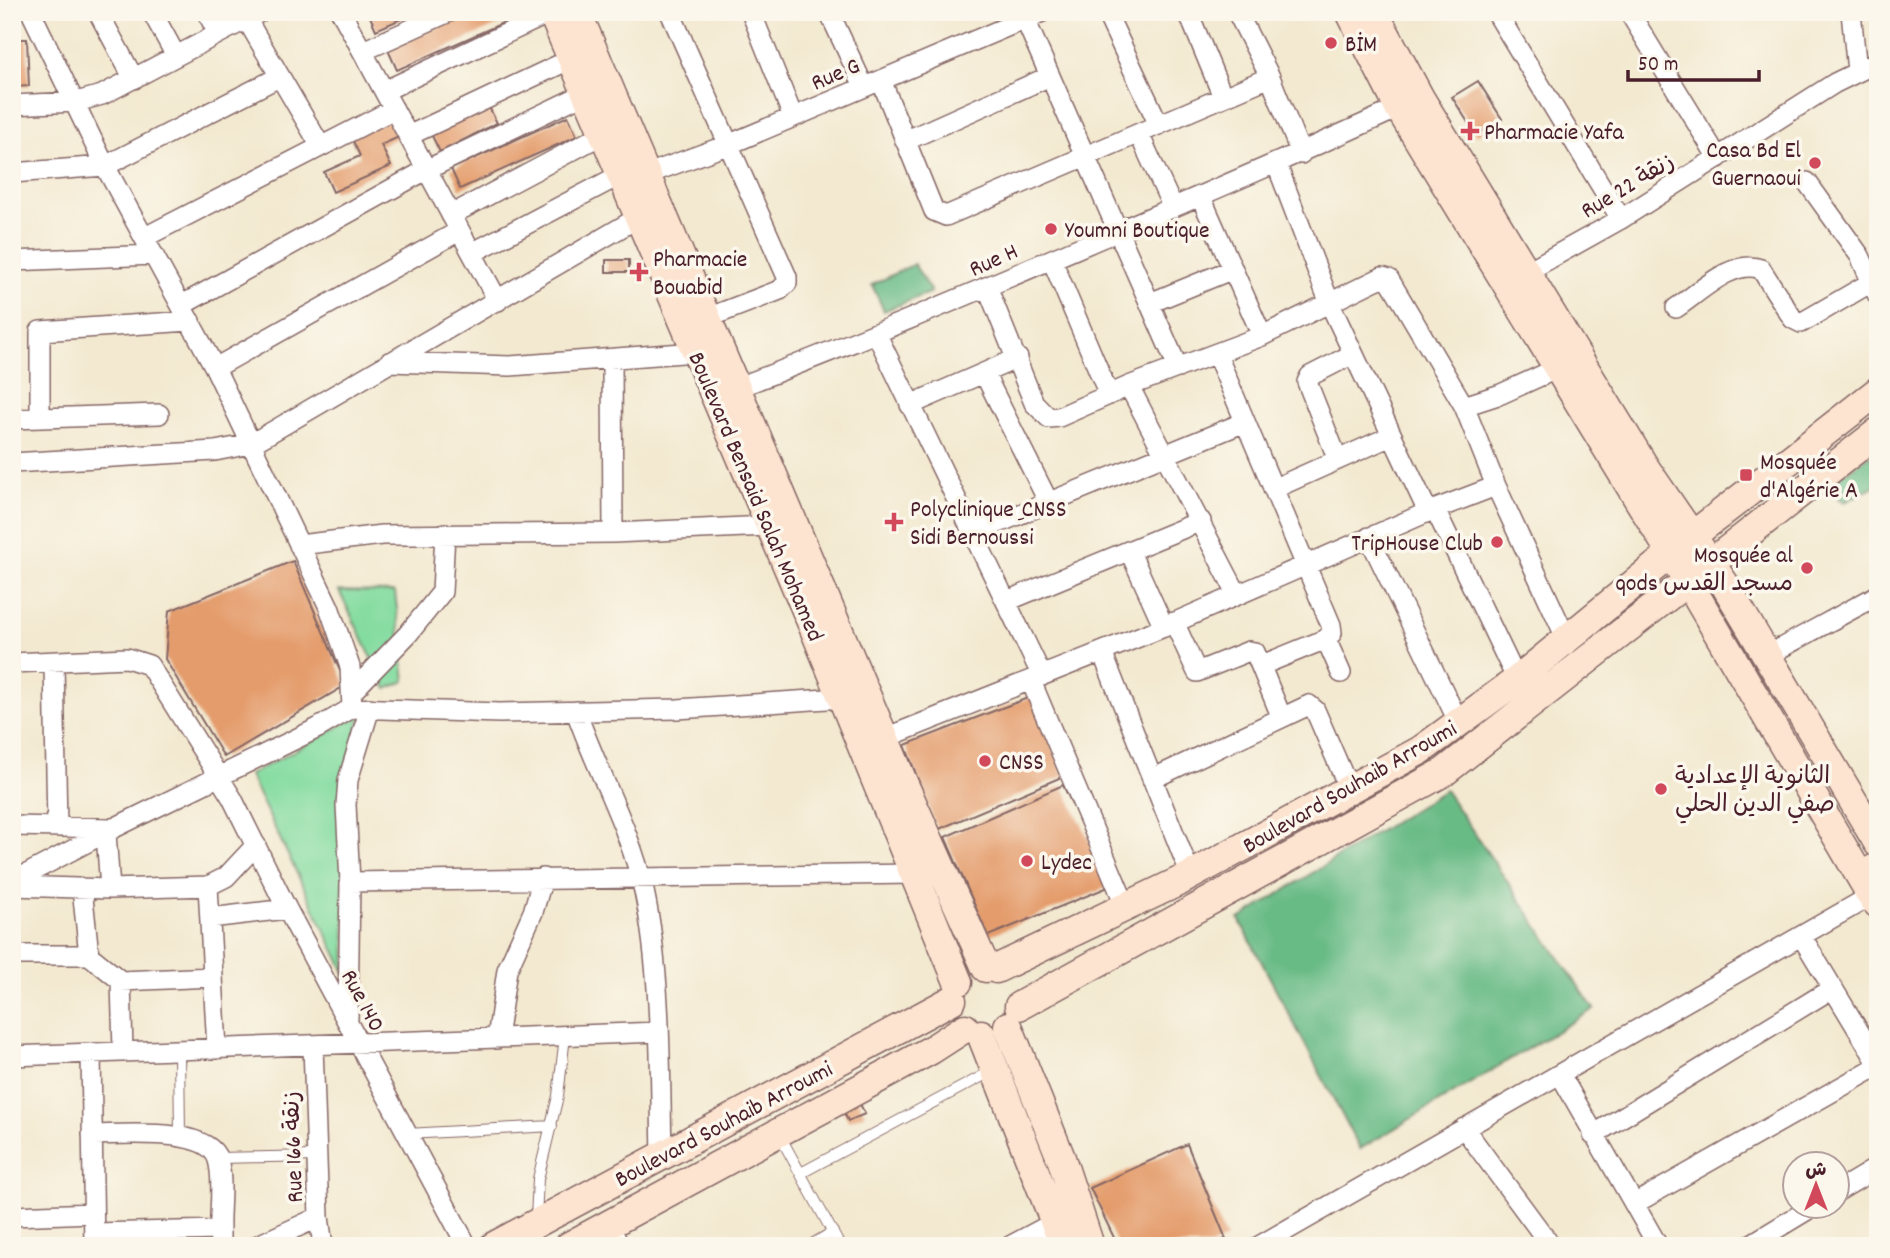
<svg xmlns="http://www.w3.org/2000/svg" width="1890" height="1258" font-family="Dekko,'Playpen Sans Arabic',sans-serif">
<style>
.green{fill:#82db9f;stroke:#667d65;stroke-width:2}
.forest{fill:#69bb86;stroke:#5a6d58;stroke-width:2}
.building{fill:#e49c6c}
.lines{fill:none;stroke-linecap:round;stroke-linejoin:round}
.lane-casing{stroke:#856665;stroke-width:12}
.street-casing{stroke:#856665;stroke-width:22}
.secondary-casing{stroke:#856665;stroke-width:31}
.lane{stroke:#fff;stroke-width:10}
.street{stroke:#fff;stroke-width:19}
.secondary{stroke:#fde4d0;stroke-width:28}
.poi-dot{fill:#d1495b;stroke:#fbf7ec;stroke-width:2.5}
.labels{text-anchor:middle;stroke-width:7;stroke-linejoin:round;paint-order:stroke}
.poi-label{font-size:24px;fill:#4a1f2b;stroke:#fbf7ec;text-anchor:start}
.street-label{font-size:24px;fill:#4a1f2b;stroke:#fbf7ec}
</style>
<rect width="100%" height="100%" fill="#fbf7ec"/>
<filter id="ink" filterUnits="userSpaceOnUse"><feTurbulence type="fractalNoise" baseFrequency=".0143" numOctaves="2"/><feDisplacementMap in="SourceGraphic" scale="14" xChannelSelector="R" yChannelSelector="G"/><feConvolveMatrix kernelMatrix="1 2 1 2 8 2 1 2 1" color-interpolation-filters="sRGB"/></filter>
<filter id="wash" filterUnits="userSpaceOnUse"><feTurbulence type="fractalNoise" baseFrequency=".00686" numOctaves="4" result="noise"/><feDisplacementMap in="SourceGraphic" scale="28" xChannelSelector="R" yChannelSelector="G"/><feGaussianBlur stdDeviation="1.57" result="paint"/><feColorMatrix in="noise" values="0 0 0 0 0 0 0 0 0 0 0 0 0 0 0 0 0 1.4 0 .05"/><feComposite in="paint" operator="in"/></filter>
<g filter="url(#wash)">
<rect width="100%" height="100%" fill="#f3e9d0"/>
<path class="green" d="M339,591L395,592L405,681L387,689Z
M362,714L342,780L346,974L249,775Z"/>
<path class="forest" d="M914,264L931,292L884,311L872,285Z
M1878,450V484L1845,502L1822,488Z
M1445,790L1594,1009L1360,1149L1239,919Z"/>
<g id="blocks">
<path class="building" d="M368,12H417L376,30Z
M472,12H514L516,17L397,70L388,50Z
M12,39H27L29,86L12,87Z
M1478,81L1502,119L1476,135L1452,97Z
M487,103L497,123L440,152L430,132Z
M568,116L577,136L460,189L451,169Z
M391,119L399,137L381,145L391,166L333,192L324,172L360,156L351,137Z
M606,260H629V272H606Z
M293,561L346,685L224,757L165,659L169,611Z
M1033,696L1064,776L937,830L905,745Z
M1063,785L1111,886L988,936L945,837Z
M855,1094L865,1114L848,1121L839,1102Z
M1187,1144L1226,1239L1210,1246H1118L1090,1188Z"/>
</g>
</g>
<g filter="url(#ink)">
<use href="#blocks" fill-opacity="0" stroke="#856665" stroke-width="2"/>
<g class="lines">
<defs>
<path id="lane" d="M179,1050L180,1136
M407,1134L552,1126
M780,1136L840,1246
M218,1158L317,1156
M801,1173L992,1071
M536,1218L538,1179L558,1096L565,1036
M809,1246L833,1232"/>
<path id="street" d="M98,12L134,79
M152,12L176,56
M207,12L218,34
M341,12L498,301
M670,12L787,277V283L780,290L707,318
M751,12L793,117
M829,12L864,87
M1106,12L1159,125
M1188,12L1223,97
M1237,12L1270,77L1301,154
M1496,12L1621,219
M1629,12L1718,158
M1851,12L1857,71
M1025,19L1178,368
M247,20L320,145
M363,51L449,12
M881,80L934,211L946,216L1270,77
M384,91L552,12
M12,105L76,102L102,95L260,12
M1139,134L1173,208
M408,136L571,59
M905,141L1050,76
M1277,165L1330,304L1428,512
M12,173L105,166L279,77
M645,175L730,144L1042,12
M1807,182L1860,256L1878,296
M1201,197L1262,336
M451,215L603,134
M145,237L394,109
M472,253L620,175
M1052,260L1109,395
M12,261L154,255
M1517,277L1621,219L1835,83L1878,62
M988,289L1034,403L1049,418L1059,417L1129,386L1262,336L1382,277L1389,279L1464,406
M1150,303L1233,269
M182,305L426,170L586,93
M1676,308C1699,293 1733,258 1761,269L1793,319L1801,323L1870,283
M877,335L1042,676
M1217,355L1331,625L1332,633L1326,639L1262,665
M612,360L613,533
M389,362L510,366L696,352
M215,368L459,231
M984,373L1049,503
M1129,386L1237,594
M736,388C866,339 991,285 1118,231C1216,189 1313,148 1409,103
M910,405L1018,358
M40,418V331L190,321
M12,419L159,414
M1338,460L1307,382L1310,376L1353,354
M12,463L215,451L251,444L639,217
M1496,486L1567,640
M1273,489L1391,436
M1435,509L1517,680
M974,533L1245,422
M1369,537L1459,723
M299,545L382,535L613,533L768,526
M1130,552L1164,627
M1007,601L1201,521
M1174,622L1197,672L1249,651L1255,652L1281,716
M1326,639L1341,673
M1102,652L1191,876
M1768,655L1878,595
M54,662L57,827
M12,663L127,658L149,665L232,798L287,909L467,1246
M1031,681L1126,907
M352,692L408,634L442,592L445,533
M352,708L500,713L677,709L842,698
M576,711C597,771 630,829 644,891C662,974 660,1072 662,1157
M885,738L1164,627L1428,512L1496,486L1464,406L1501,394L1558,368
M1152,779L1309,705L1315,710L1350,791
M12,826L113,828
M106,833L110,889
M12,882L114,828L318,728L352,708L350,667L329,607L215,368L105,166L31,12
M350,882L915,874
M12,886L110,889L208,886L226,877L256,845
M208,886L217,1049
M82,888L89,955L121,981L123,1051
M210,918L287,909
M1802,937L1878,1063
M12,955H89
M121,981L213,977
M348,1019L350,882L346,805L348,780L370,708
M497,1039L507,970L533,912L543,878
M313,1046L319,1217L323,1246
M91,1053L94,1246
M12,1056L659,1032
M1560,1074L1658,1246
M1464,1128L1551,1246
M92,1135C120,1135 209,1126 218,1160C224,1180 219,1208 220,1230
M1593,1135L1833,988
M1838,1191L1878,1167
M1634,1204L1878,1066
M12,1216L93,1213
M608,1225L620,1246
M94,1233L220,1230V1246
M256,1246L319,1217
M1010,1246L1055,1222
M1259,1246L1869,897
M1748,1246L1814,1206"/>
<path id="secondary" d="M552,12L817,636L958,982
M577,12L903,782L986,968
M1350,12L1399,108L1671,553L1864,883
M1374,12L1420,98L1646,469L1724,583L1878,843
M1878,867C1856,876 1866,892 1878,904
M996,969L1182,880L1421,750L1517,680L1692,536L1878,391
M1019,1006L1444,772L1878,432
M1008,1026L1061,1158L1090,1246
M981,1034L1064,1246
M494,1246L952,1000
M569,1246L931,1050L965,1028"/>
</defs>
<use href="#lane" class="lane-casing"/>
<use href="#street" class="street-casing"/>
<use href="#secondary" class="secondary-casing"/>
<use href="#lane" class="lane"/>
<use href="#street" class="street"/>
<use href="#secondary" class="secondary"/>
</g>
</g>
<g class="poi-dot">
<circle cx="1331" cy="43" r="7"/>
<path d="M1466.5 120.5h7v7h7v7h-7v7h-7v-7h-7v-7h7z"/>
<circle cx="1815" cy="163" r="7"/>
<circle cx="1051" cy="229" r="7"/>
<path d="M635.5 261.5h7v7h7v7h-7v7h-7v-7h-7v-7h7z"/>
<rect x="1739" y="468" width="14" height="14" rx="3.5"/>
<path d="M890.5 511.5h7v7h7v7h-7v7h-7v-7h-7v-7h7z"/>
<circle cx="1497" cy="542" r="7"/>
<circle cx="1807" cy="568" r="7"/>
<circle cx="985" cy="761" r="7"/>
<circle cx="1661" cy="789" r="7"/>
<circle cx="1027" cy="861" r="7"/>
</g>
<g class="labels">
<g class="poi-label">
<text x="1345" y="51">BİM</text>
<text x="1484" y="139">Pharmacie Yafa</text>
<text x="1801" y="157" text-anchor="end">Casa Bd El<tspan x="1801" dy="28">Guernaoui</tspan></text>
<text x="1065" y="237">Youmni Boutique</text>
<text x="653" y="266">Pharmacie<tspan x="653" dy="28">Bouabid</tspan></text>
<text x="1760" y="469">Mosquée<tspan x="1760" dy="28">d'Algérie A</tspan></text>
<text x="910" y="516">Polyclinique ِCNSS<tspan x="910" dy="28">Sidi Bernoussi</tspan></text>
<text x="1483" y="550" text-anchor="end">TripHouse Club</text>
<text x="1793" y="562" text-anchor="end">Mosquée al<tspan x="1793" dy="28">qods مسجد القدس</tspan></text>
<text x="999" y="769">CNSS</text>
<text x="1675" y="783">الثانوية الإعدادية<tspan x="1675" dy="28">صفي الدين الحلي</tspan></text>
<text x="1041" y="869">Lydec</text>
</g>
<g class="street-label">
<text transform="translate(835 73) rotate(-23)" y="8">Rue G</text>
<text transform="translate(1627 185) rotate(-31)" y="8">Rue 22 زنقة</text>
<text transform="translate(993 259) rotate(-24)" y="8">Rue H</text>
<text transform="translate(757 496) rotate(67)" y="8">Boulevard Bensaid Salah Mohamed</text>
<text transform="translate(1349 786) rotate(-30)" y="8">Boulevard Souhaib Arroumi</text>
<text transform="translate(364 1000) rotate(62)" y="8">Rue 140</text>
<text transform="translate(723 1123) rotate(-28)" y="8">Boulevard Souhaib Arroumi</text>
<text transform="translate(292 1147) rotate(-92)" y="8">Rue 166 زنقة</text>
</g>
</g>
<rect width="1890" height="1258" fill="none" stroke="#fbf7ec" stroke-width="42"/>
<g transform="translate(1816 1185)"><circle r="33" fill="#fbf7ec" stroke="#b4a19f" stroke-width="2"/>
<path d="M0-5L12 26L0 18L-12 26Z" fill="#d1495b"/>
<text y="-10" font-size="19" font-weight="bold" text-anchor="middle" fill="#4a1f2b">ش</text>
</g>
<path d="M1628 70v10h131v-10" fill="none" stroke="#4a1f2b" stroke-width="3.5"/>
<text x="1638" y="70" font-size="21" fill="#4a1f2b" stroke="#fbf7ec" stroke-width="5" paint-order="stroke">50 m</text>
</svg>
